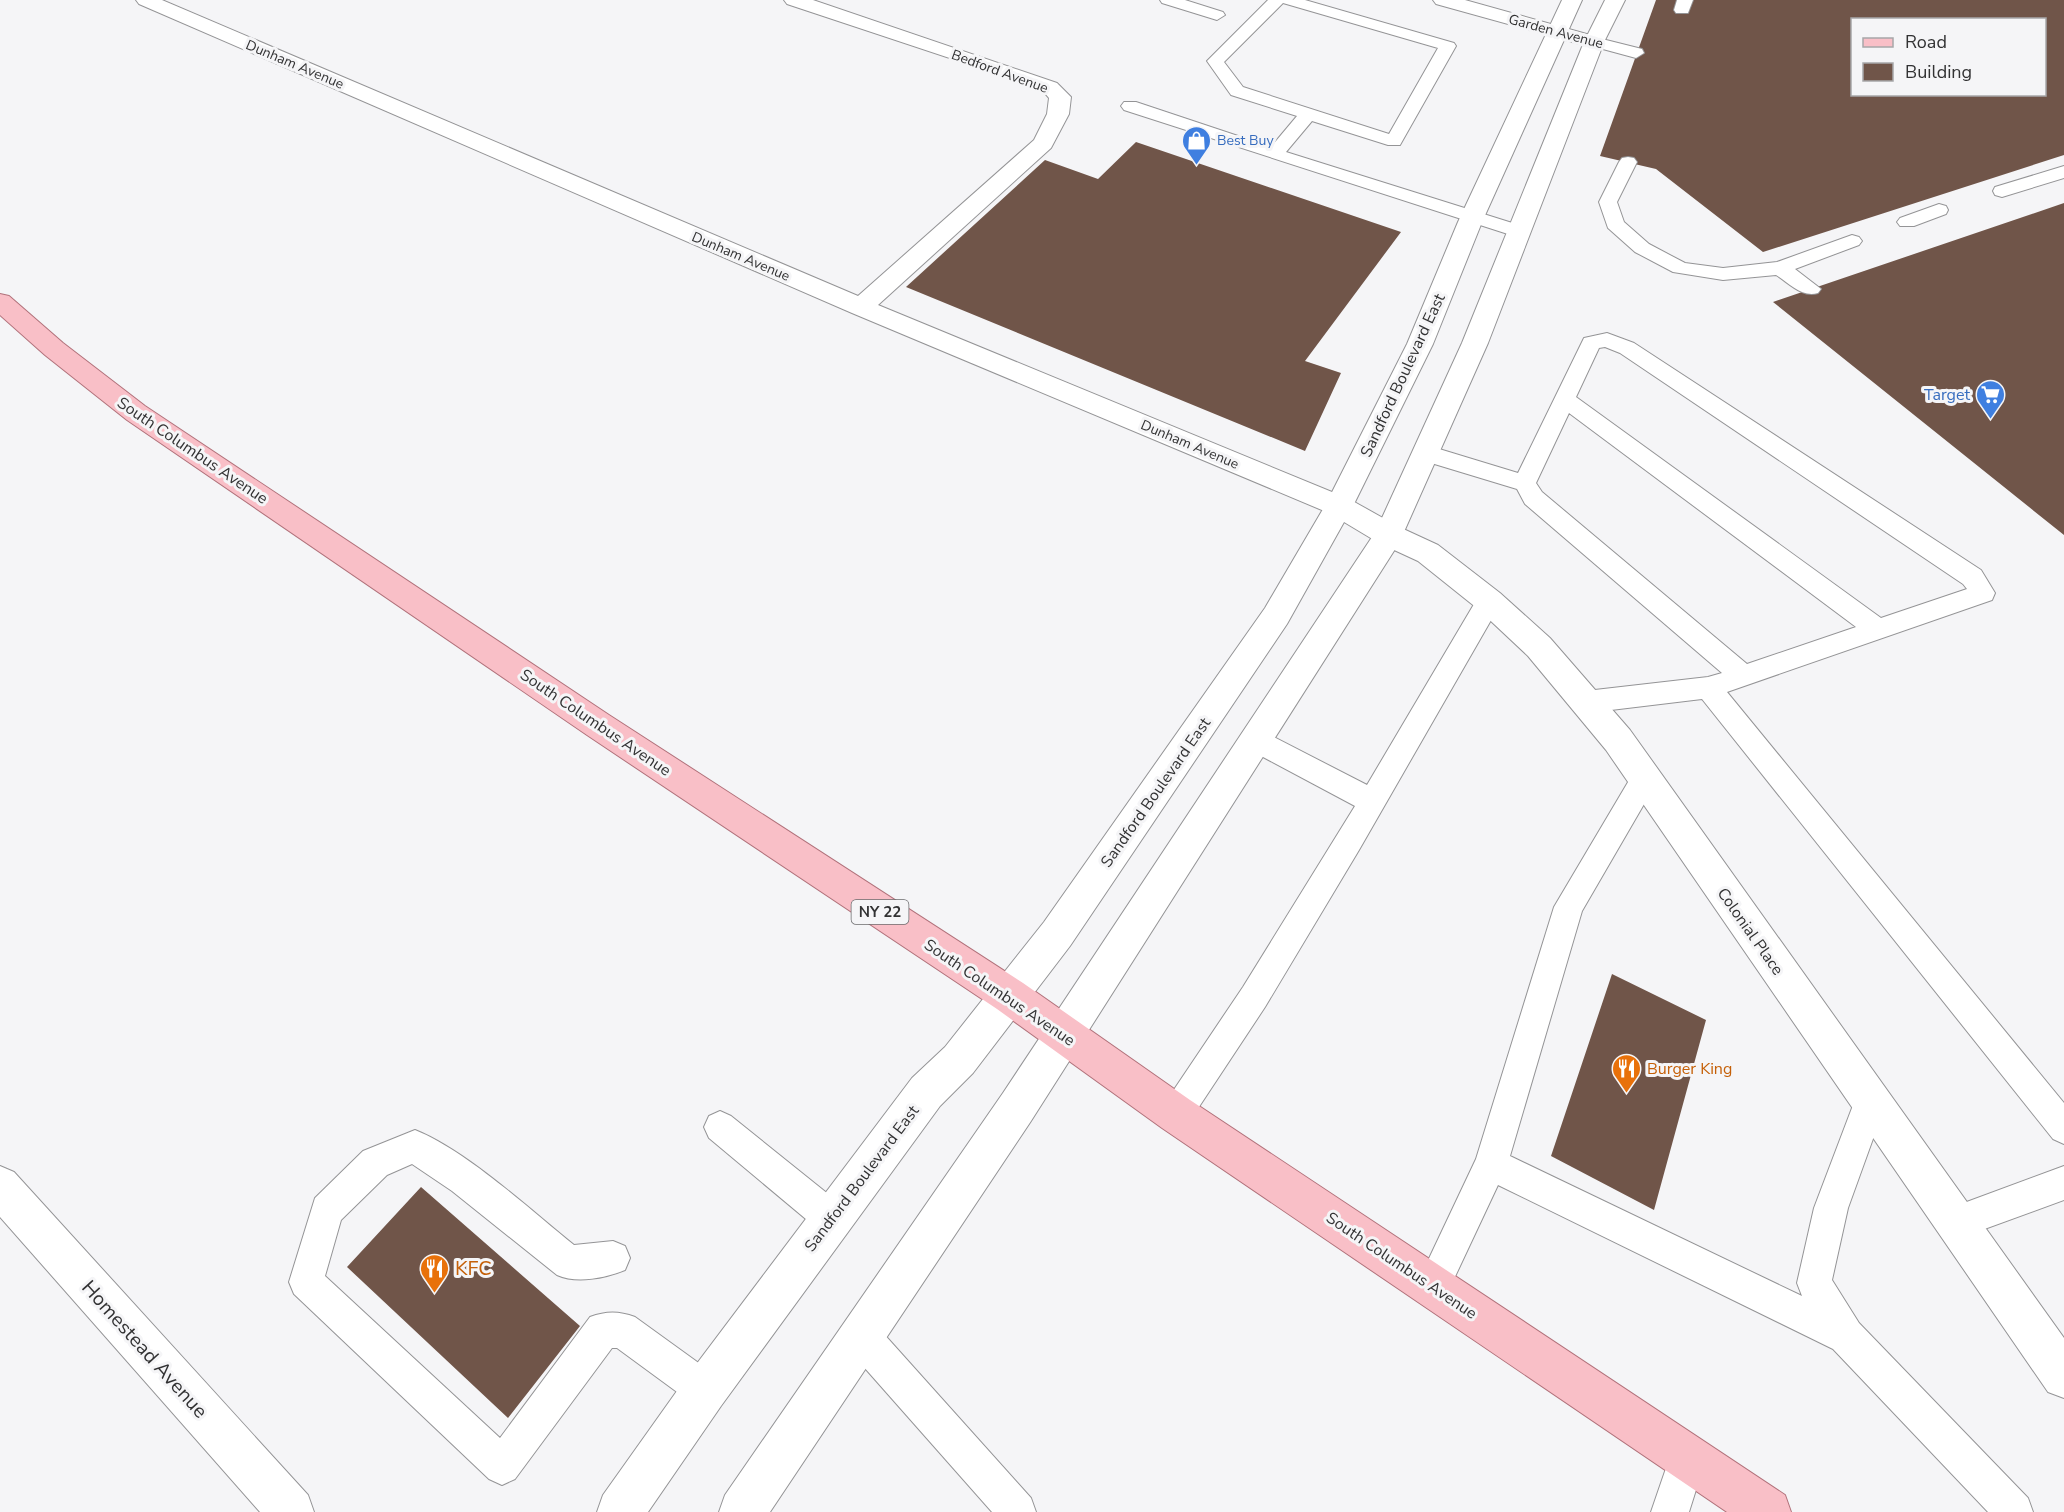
<svg xmlns="http://www.w3.org/2000/svg" width="2064" height="1512" font-family="'Nunito Sans',sans-serif">
<style>
.building{fill:#705549;fill-rule:evenodd}
.lines{fill:none;stroke-linecap:round;stroke-linejoin:round}
.service-casing{stroke:#949496;stroke-width:2}
.minor-casing{stroke:#949496;stroke-width:2}
.tertiary-casing{stroke:#949496;stroke-width:2}
.primary-casing{stroke:#b1727b;stroke-width:2}
.service{fill:#fff;fill-rule:evenodd}
.minor{fill:#fff;fill-rule:evenodd}
.tertiary{fill:#fff;fill-rule:evenodd}
.primary{fill:#f9bfc7;fill-rule:evenodd}
.labels{text-anchor:middle;stroke-width:6;stroke-linejoin:round;paint-order:stroke}
.far-street-label{font-size:14px;fill:#323233;stroke:#f5f5f7}
.far-shop-label{font-size:14px;fill:#366cbe;stroke:#f5f5f7;text-anchor:start}
.shield{fill:#f5f5f7;stroke:#6c6c6e;stroke-width:1.5}
.shield-label{font-size:15px;font-weight:bold;fill:#323233}
.street-label{font-size:16px;fill:#323233;stroke:#f5f5f7}
.shop-label{font-size:16px;fill:#366cbe;stroke:#f5f5f7;text-anchor:end}
.food-label{font-size:16px;fill:#c56008;stroke:#f5f5f7;text-anchor:start}
.near-food-label{font-size:20px;fill:#c56008;stroke:#f5f5f7;text-anchor:start}
.near-street-label{font-size:20px;fill:#323233;stroke:#f5f5f7}
</style>
<rect width="100%" height="100%" fill="#f5f5f7"/>
<path class="building" d="M1656,0H2064V155L1763,252L1656,169L1600,156ZM1852,20H2044V94H1852Z
M1136,142L1401,232L1305,361L1341,373L1305,451L906,287L1045,160L1098,179Z
M2064,203V535L1773,302Z
M1612,974L1706,1020L1654,1210L1551,1156Z
M421,1187L580,1326L508,1418L347,1267Z"/>
<g class="lines">
<defs>
<path id="service" d="M1160,0H1185L1223,12L1225,15L1217,20L1162,3Z
M1268,0H1305L1454,43L1456,46L1400,145H1388L1312,121L1286,152L1525,227L1528,231L1525,235H1511L1124,110L1121,106L1124,102H1136L1271,147L1297,116L1231,95L1207,61ZM1283,3L1438,48L1389,134L1243,87L1224,62Z
M1677,0H1693L1688,13H1676L1674,10Z
M1594,37L1642,49L1644,53L1636,58L1588,45L1586,42L1588,39Z
M1628,157L1634,158L1637,162L1617,202L1624,222L1649,244L1685,263L1723,268L1777,262L1852,235L1859,237L1862,241L1859,245L1795,269L1821,289L1818,293C1802,298 1789,283 1776,275L1723,280L1673,272L1635,252L1608,228L1599,202L1619,162L1622,158Z
M2064,166V178L2002,197L1995,195L1993,191L1995,187Z
M1939,204L1946,206L1948,210L1946,214L1914,226H1900L1897,222L1900,218Z
M1607,333L1634,343L1981,570L1995,593L1992,600L1727,692L2064,1103V1144L2053,1139L1702,699L1586,713L1577,710L1573,702L1577,694L1586,691L1708,677L1722,673L1525,504L1517,489L1418,459L1415,453L1418,447L1426,445L1518,473L1584,338ZM1605,347L1620,353L1963,584L1967,589L1881,618L1576,397L1599,348ZM1569,413L1856,627L1747,664L1542,492L1536,483Z
M1489,591L1498,594L1501,601L1498,608L1359,850L1265,1007L1187,1125L1176,1130L1165,1125L1160,1114L1165,1103L1243,987L1355,806L1248,749L1244,741L1248,733L1257,730L1266,733L1367,785L1480,594Z
M1644,768L1654,772L1658,780L1582,911L1510,1156L1802,1296L1797,1283L1814,1208L1855,1100L1860,1089L1871,1084L1882,1089L1887,1100L1848,1208L1832,1280L1859,1323L2028,1498L2033,1512H1988L1833,1349L1498,1185L1445,1298L1433,1303L1421,1298L1416,1286L1476,1159L1554,907L1634,772Z
M720,1111L731,1116L843,1206L848,1218L843,1230L831,1235L819,1230L709,1138L704,1127L709,1116Z
M415,1130C467,1151 529,1209 574,1245L613,1241L625,1246L630,1258L625,1270C605,1278 577,1284 557,1275L452,1191L412,1164L387,1175L341,1220L325,1276L500,1438L590,1317C606,1311 619,1311 635,1317L718,1377L723,1390L718,1403L705,1408L692,1403L617,1348H612L515,1479L502,1485L489,1479L294,1294L289,1282L315,1198L363,1151Z
M2064,1166V1200L1957,1239L1945,1234L1940,1222L1945,1210Z
M861,1318L874,1323L1031,1498L1036,1512H992L848,1349L843,1336L848,1323Z
M1687,1439L1700,1445L1706,1458L1689,1512H1651L1674,1445Z"/>
<path id="minor" d="M136,0H162L858,296L1034,140L1047,114L1049,98L1043,91L1022,82L787,4L784,0H813L1057,83L1071,97L1069,114L1051,148L878,305L1349,499L1399,527L1438,545L1500,593L1550,638L1630,730L2064,1338V1398L2048,1392L1606,750L1528,656L1478,609L1418,561L1379,543L1329,513L852,313L139,4Z
M1433,0H1465L1601,38L1604,42L1601,46L1594,48L1436,4Z
M0,1166L14,1172L308,1495L314,1512H260L0,1217Z"/>
<path id="tertiary" d="M1562,0H1582L1482,222L1433,344L1353,506L1287,624L1070,946L973,1073L940,1106L721,1406L648,1512H597L603,1495L689,1374L912,1078L945,1047L1044,922L1265,608L1326,504L1407,344L1458,222Z
M1605,0H1625L1604,42L1488,343L1399,543L1031,1121L770,1512H719L725,1495L1003,1093L1376,531L1462,343L1584,42Z"/>
<path id="primary" d="M0,294L9,296L63,343L145,406L609,715L1023,983L1190,1100L1785,1495L1791,1512H1727L1162,1128L997,1009L587,735L127,420L45,355L0,315Z"/>
</defs>
<use href="#service" class="service-casing"/>
<use href="#minor" class="minor-casing"/>
<use href="#tertiary" class="tertiary-casing"/>
<use href="#primary" class="primary-casing"/>
<use href="#service" class="service"/>
<use href="#minor" class="minor"/>
<use href="#tertiary" class="tertiary"/>
<use href="#primary" class="primary"/>
</g>
<defs>
<symbol id="shop-pin" viewBox="-11 -11 22 30"><path d="M0 17L-7.5 6A9.5 9.5 0 1 1 7.5 6Z" fill="#3f7fe0" stroke="#f5f5f7"/><path d="M-5-2.5h2.3a2.7 3.5 0 0 1 5.4 0H5L5.5 6h-11ZM-1.5-2.5h3a1.5 2.3 0 0 0-3 0Z" fill="#fff"/></symbol>
<symbol id="supermarket-pin" viewBox="-11 -11 22 30"><path d="M0 17L-7.5 6A9.5 9.5 0 1 1 7.5 6Z" fill="#3f7fe0" stroke="#f5f5f7"/><path d="M-6-5.5h2.5l.6 2H6L4.5 2H-2.5L-4.4-4H-6ZM-1.5 3.2a1.3 1.3 0 1 0 .1 0ZM3 3.2a1.3 1.3 0 1 0 .1 0Z" fill="#fff"/></symbol>
<symbol id="restaurant-pin" viewBox="-11 -11 22 30"><path d="M0 17L-7.5 6A9.5 9.5 0 1 1 7.5 6Z" fill="#e8710a" stroke="#f5f5f7"/><path d="M-5-6h1v4h1v-4h1v4h1v-4h1v5L-1.5 .5V6h-2V.5L-5-1ZM5-6V6H3V1.5H1.5Q1.5-4 5-6Z" fill="#fff"/></symbol>
</defs>
<g fill-rule="evenodd">
<use href="#shop-pin" x="1180" y="124" width="33" height="45"/>
<use href="#supermarket-pin" x="1974" y="378" width="33" height="45"/>
<use href="#restaurant-pin" x="1610" y="1052" width="33" height="45"/>
<use href="#restaurant-pin" x="418" y="1252" width="33" height="45"/>
</g>
<g class="labels">
<g class="far-street-label">
<text transform="translate(1556 31) rotate(15)" y="5">Garden Avenue</text>
<text transform="translate(295 64) rotate(23)" y="5">Dunham Avenue</text>
<text transform="translate(1000 71) rotate(20)" y="5">Bedford Avenue</text>
<text transform="translate(741 256) rotate(23)" y="5">Dunham Avenue</text>
<text transform="translate(1190 444) rotate(23)" y="5">Dunham Avenue</text>
</g>
<g class="far-shop-label">
<text x="1217" y="145">Best Buy</text>
</g>
<rect class="shield" x="851.5" y="900" width="57" height="24" rx="4.5"/>
<g class="shield-label">
<text x="880" y="917">NY 22</text>
</g>
<g class="street-label">
<text transform="translate(1402 375) rotate(-65)" y="6">Sandford Boulevard East</text>
<text transform="translate(193 450) rotate(34)" y="6">South Columbus Avenue</text>
<text transform="translate(596 722) rotate(34)" y="6">South Columbus Avenue</text>
<text transform="translate(1155 792) rotate(-55)" y="6">Sandford Boulevard East</text>
<text transform="translate(1751 931) rotate(55)" y="6">Colonial Place</text>
<text transform="translate(1000 992) rotate(34)" y="6">South Columbus Avenue</text>
<text transform="translate(861 1178) rotate(-53)" y="6">Sandford Boulevard East</text>
<text transform="translate(1402 1265) rotate(34)" y="6">South Columbus Avenue</text>
</g>
<g class="shop-label">
<text x="1970" y="400">Target</text>
</g>
<g class="food-label">
<text x="1647" y="1074">Burger King</text>
</g>
<g class="near-food-label">
<text x="455" y="1275">KFC</text>
</g>
<g class="near-street-label">
<text transform="translate(145 1349) rotate(48)" y="7">Homestead Avenue</text>
</g>
</g>
<rect x="1851" y="18" width="195" height="78" fill="#f5f5f7" stroke="#a7a7a9" stroke-width="1.5"/>
<rect x="1863" y="38" width="30" height="9" fill="#f9bfc7" stroke="#a7a7a9" stroke-width="1.5"/>
<text x="1905" y="48" font-size="18" fill="#323233">Road</text>
<rect x="1863" y="63" width="30" height="18" fill="#705549" stroke="#a7a7a9" stroke-width="1.5"/>
<text x="1905" y="78" font-size="18" fill="#323233">Building</text>
</svg>
